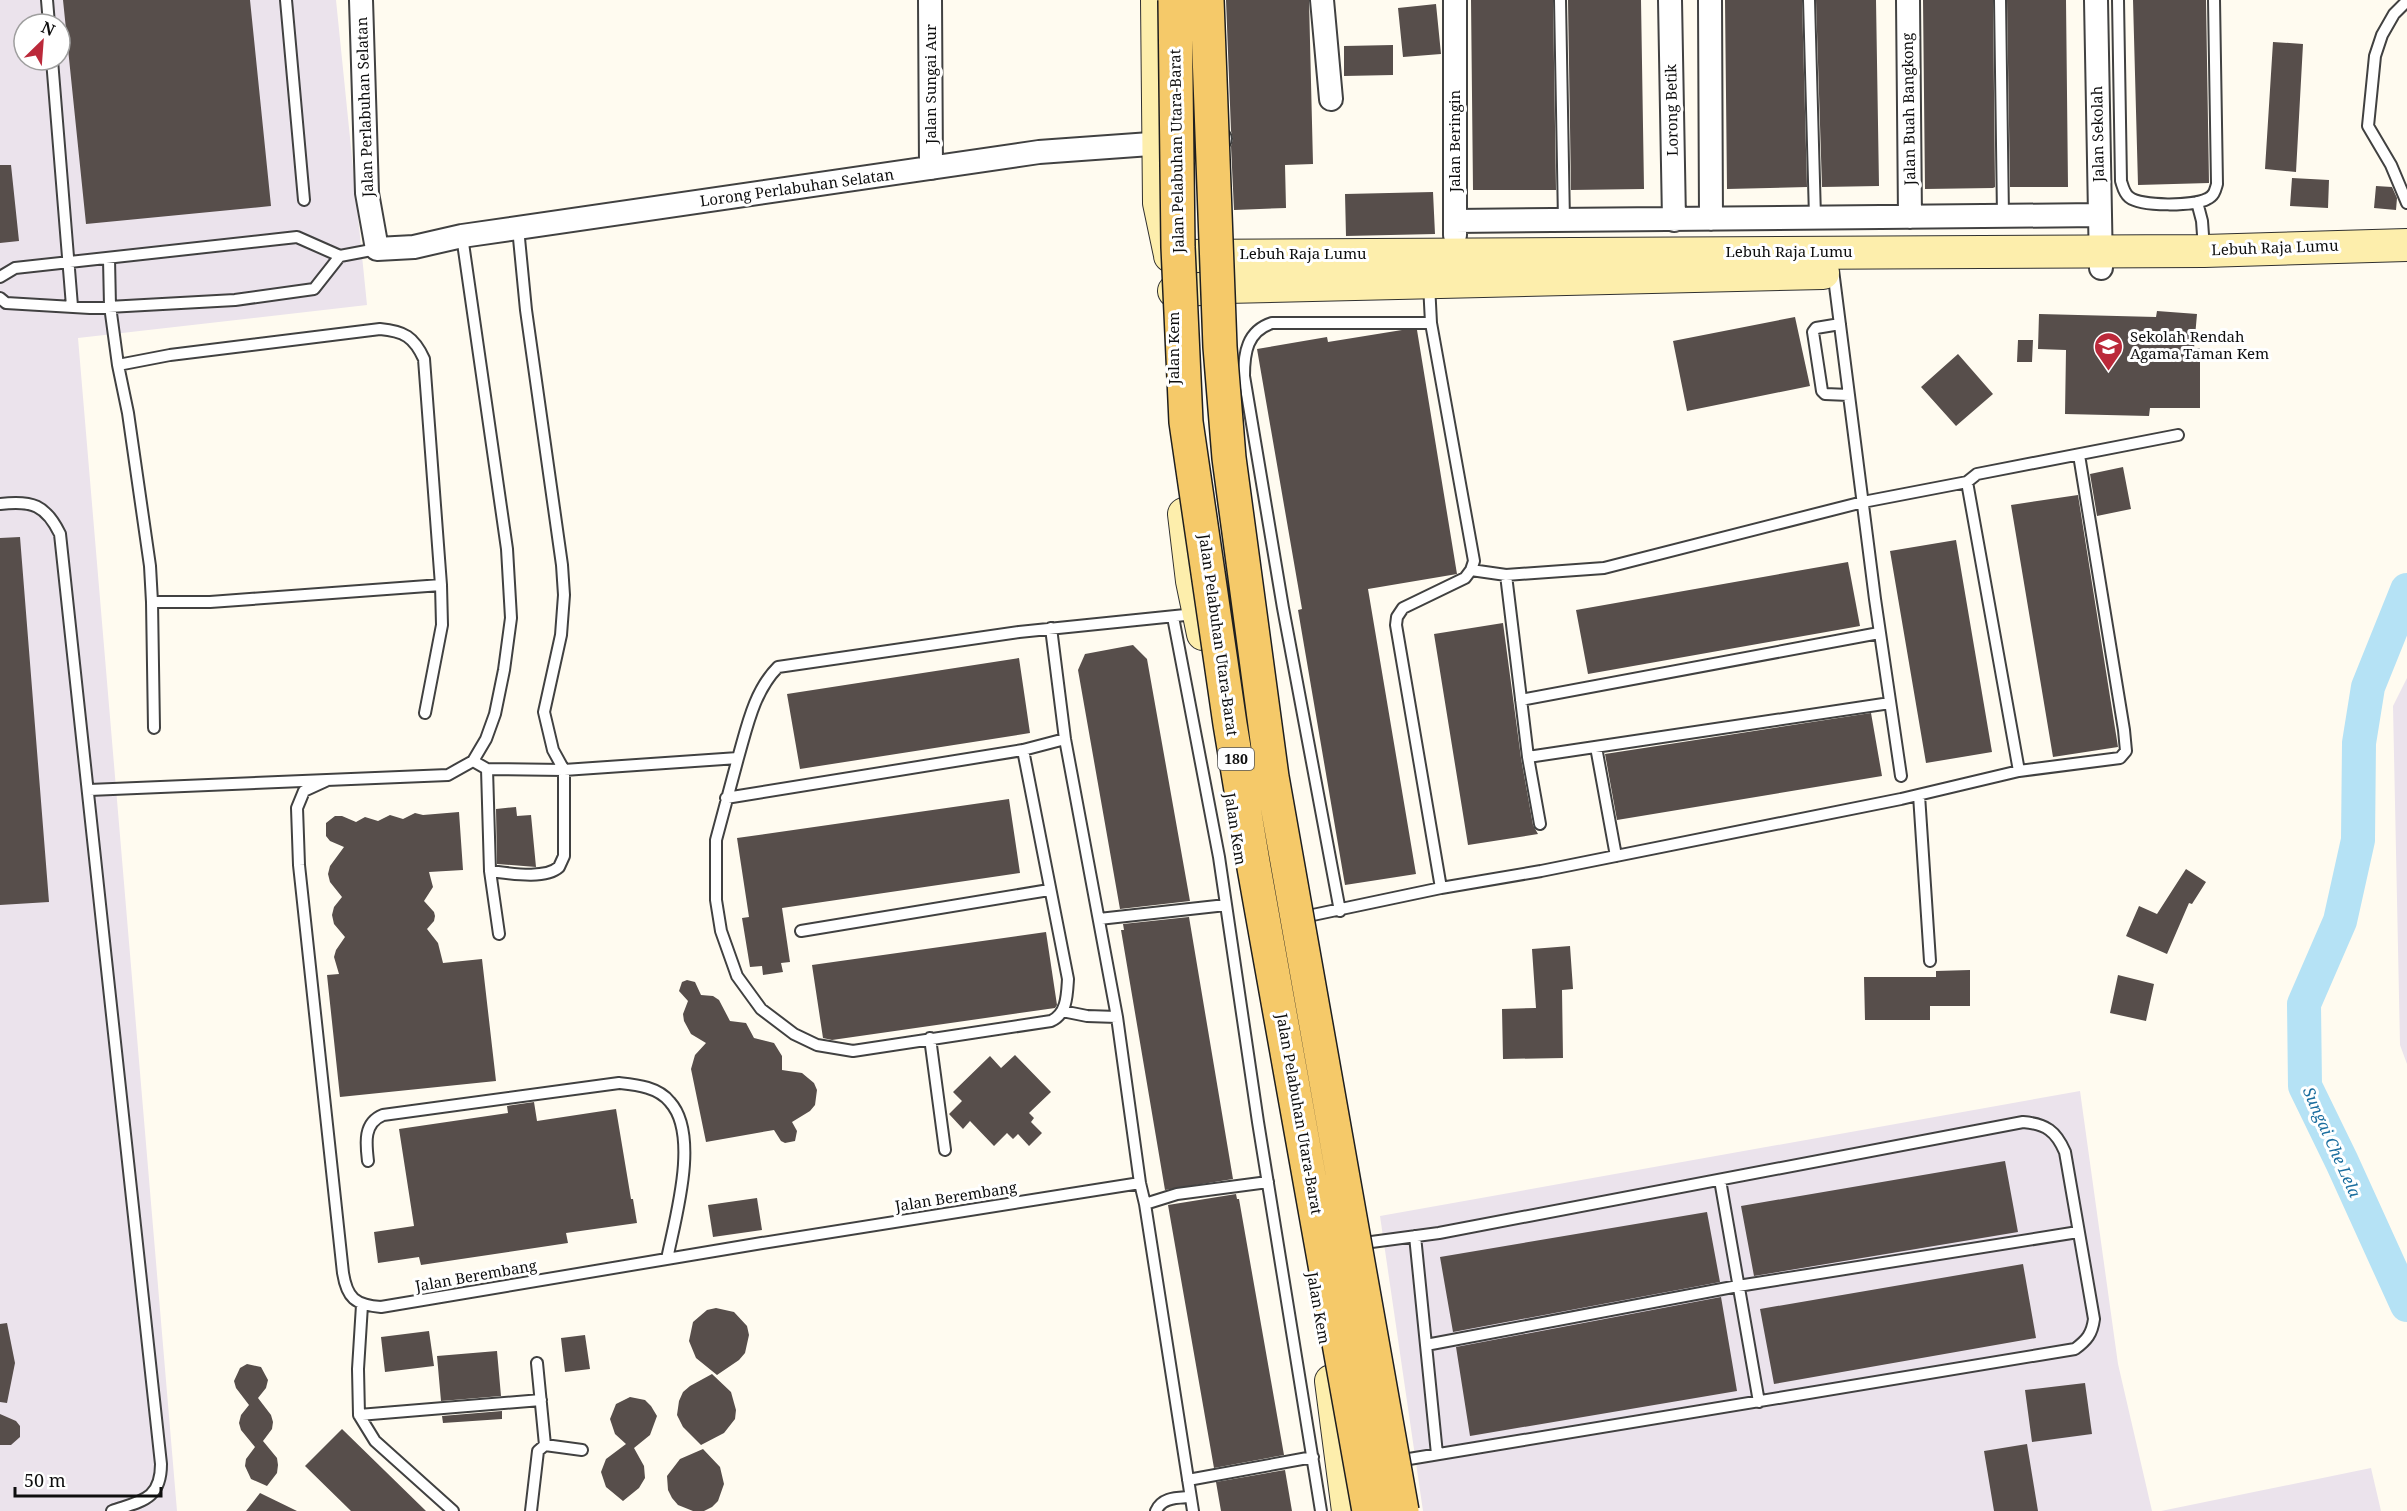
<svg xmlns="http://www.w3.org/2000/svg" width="2407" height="1511" font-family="'Noto Serif',serif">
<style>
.industrial{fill:#ebe3ec;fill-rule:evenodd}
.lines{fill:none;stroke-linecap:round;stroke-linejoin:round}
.river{stroke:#b5e2f5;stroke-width:34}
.building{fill:#574e4b}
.lane-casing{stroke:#414141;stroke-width:14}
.street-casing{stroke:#414141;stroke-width:26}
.secondary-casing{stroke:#303030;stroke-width:34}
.lane{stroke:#fff;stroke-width:10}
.street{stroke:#fff;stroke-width:22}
.secondary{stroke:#fdeeac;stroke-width:32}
.primary-bridge-casing{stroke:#1f1f1f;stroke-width:36;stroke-linecap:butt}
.primary-bridge{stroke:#f5c969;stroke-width:33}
.labels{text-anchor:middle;stroke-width:6;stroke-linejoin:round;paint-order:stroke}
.shield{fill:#fff;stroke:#565656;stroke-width:1.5}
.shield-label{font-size:14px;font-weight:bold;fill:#0e0e0e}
.street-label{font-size:15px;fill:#0e0e0e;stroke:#fff}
.poi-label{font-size:15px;fill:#0e0e0e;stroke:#fff;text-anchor:start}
.water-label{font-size:16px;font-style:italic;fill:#1a6d9e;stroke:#fff}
</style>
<rect width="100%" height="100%" fill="#fffbf0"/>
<path class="industrial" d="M0,0H336L367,305L78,338L177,1511H0ZM24,24H60V60H24Z
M2407,678V1064L2400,1045L2393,706Z
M2080,1091L2118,1364L2152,1511H1423L1380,1216Z
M2371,1468L2381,1511H2161Z"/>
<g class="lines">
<path class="river" d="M2407,590L2368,687L2359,743L2358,840L2340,921L2304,1004L2305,1086L2342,1162L2407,1305"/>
</g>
<path class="building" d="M63,0H250L271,206L86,224Z
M1226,0H1309L1313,164L1285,165L1286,208L1234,210L1231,146L1233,139L1231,131Z
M1471,0H1553L1556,190H1473Z
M1568,0H1641L1644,189L1571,190Z
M1725,0H1802L1807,187L1727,189Z
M1816,0H1876L1879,186L1822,187Z
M1923,0H1993L1995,187L1993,188L1925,189Z
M2007,0H2066L2068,187H2010Z
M2133,0H2206L2209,183L2138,185Z
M1436,4L1441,54L1403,57L1398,8Z
M2273,42L2303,44L2296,172L2265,169Z
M1393,45V75L1344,76V46Z
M0,165H11L19,241L0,243Z
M2292,178L2329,180L2328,208L2290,206Z
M2376,186L2392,187L2397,198L2396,210L2374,208Z
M1433,192L1435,234L1346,236L1345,194Z
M2157,311L2197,314L2194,348H2200V408H2150L2149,416L2065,414L2066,350L2038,349L2039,314L2156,317Z
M1795,317L1810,386L1687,411L1673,341Z
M1402,330H1417L1457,574L1368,589L1416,874L1345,885L1298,610L1302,609L1257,349L1327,337L1328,342Z
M2018,340H2033L2032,362H2017Z
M1958,354L1993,394L1956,426L1921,387Z
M2123,467L2131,509L2097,516L2090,474Z
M2078,495L2118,747L2053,757L2011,505Z
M20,537L49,902L0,905V538Z
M1956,540L1992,752L1926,763L1890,551Z
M1848,562L1860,626L1588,674L1576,610Z
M1503,623L1521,758L1533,825L1538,834L1468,845L1434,634Z
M1133,645L1147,659L1190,901L1120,909L1078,670L1085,654Z
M1019,658L1030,733L800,769L787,694Z
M1871,713L1882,776L1617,820L1605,754Z
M1009,799L1020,873L782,908L790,962L781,963L783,972L763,975L762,966L750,967L742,918L749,917L737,838Z
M516,807L517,816L531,815L536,867L497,864L496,809Z
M459,812L463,870L429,872L433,887L424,901L434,912L435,916L434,921L427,929L438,943L443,963L482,959L496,1081L340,1097L327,975L339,974L334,957L336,950L345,937L334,924L332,915L334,907L342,897L330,882L328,874L330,866L344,847L330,841L326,836V823L335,816H342L356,822L365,817L378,821L390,815L403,819L415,813L423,815Z
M2186,869L2206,882L2192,904L2189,903L2167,954L2126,936L2139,906L2157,914Z
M1189,917L1233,1179L1165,1190L1121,930H1124L1123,924Z
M1046,932L1057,1005L1055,1008L832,1040L823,1038L812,965Z
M1570,946L1573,989L1562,990L1563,1058L1503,1059L1502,1009L1536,1008L1532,949Z
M1970,970V1006H1930V1020H1865L1864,977H1936V971Z
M2118,975L2154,984L2146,1021L2110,1013Z
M687,980L695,982L701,995L713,996L719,1000L730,1021L746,1023L754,1038L774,1043L782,1056V1070L802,1073L814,1083L817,1090L815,1105L810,1111L792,1122L797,1131L795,1141L785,1143L781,1141L774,1130L706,1142L691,1069L695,1055L706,1043L691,1034L684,1021L683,1014L688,1001L679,991L682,982Z
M1015,1055L1051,1092L1029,1113L1034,1118L1031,1122L1042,1133L1029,1146L1018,1134L1013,1139L1007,1133L994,1146L970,1121L963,1129L949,1114L962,1101L953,1092L990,1056L1001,1068Z
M534,1102L537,1121L616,1109L631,1199H633L637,1223L566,1233L568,1243L421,1265L419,1257L378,1263L374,1232L414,1226L399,1129L508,1113L507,1106Z
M2005,1161L2018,1232L1754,1276L1741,1206Z
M1236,1194L1237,1199H1239L1284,1455L1214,1468L1168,1205Z
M757,1198L762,1230L713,1237L708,1205Z
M1707,1212L1720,1282L1453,1332L1440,1257Z
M2023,1264L2036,1338L1774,1384L1760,1309Z
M1721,1297L1737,1391L1470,1436L1456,1347Z
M716,1308L734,1312L747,1326L749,1335L745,1353L739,1360L717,1375L696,1358L689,1341L693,1322L707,1310Z
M7,1323L15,1363L7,1403L0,1402V1324Z
M429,1331L434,1366L385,1372L381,1337Z
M585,1335L590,1369L565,1372L561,1338Z
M497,1351L501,1396L441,1401L437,1356Z
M247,1364L261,1367L268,1380L266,1388L258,1398L271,1415L273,1422L272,1429L263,1441L277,1458L278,1465L277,1473L267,1486L251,1479L245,1466L246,1459L255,1447L241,1430L239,1423L241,1415L249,1405L236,1388L234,1381L240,1368Z
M712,1374L731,1392L736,1410L735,1419L724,1433L701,1445L683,1427L677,1415L679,1401L683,1392L690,1386Z
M2085,1383L2092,1434L2032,1442L2025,1390Z
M630,1397L645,1400L651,1406L657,1416L650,1435L634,1448L644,1466L645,1478L639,1488L623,1501L606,1487L601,1472L606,1459L626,1444L615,1434L610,1419L616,1404Z
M502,1411V1419L443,1423L442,1416Z
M0,1414L16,1421L20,1426V1437L11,1445H0Z
M342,1429L426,1511H351L305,1466Z
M2027,1444L2038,1511H1994L1984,1451Z
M703,1449L720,1467L724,1484L718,1501L712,1507L704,1511H693L678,1505L672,1498L668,1490L667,1476L680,1459Z
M1285,1470L1292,1511H1221L1216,1482Z
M260,1493L297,1511H246Z"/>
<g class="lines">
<defs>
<path id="lane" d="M47,0L49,24
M286,0L304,200
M1560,0L1564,221
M1809,0L1815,217
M2000,0L2003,216
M2118,0L2121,181C2123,187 2124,193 2129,197C2141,207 2194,206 2207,199C2214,196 2215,191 2217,184L2214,0
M2407,1L2394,14L2382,35L2375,56L2368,126L2391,165L2407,203
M52,60L72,306
M2197,202L2202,221L2204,249
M109,259L110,306L118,365L128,413L150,566L152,602H210L441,585L442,625L425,713
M1833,270L1875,599L1901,776
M0,277L15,268L297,237L340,256L377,249
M0,298L6,303L90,308L235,300L314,289L340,256
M1840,324L1816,328L1813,332L1822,391L1825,394L1849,395
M118,365L170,355L380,329C404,331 414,337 424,359L441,585
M1967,482L2019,771
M0,504C32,500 46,505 60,534C95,844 125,1154 161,1464C161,1500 141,1501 112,1511
M1471,570L1506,575L1604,568L1863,502L1967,482L1977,474L2178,435
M1506,575L1528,757L1540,824
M152,602L154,728
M1173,617L1219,857L1258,1122L1321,1511
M1051,628L1065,739L1117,1017L1140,1183L1145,1204L1193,1511
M1521,700L1879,633
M1596,747L1616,856
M1528,757L1890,703
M738,758L716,840V900L721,931L737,976L761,1009L794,1034L817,1045L853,1051L1051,1021C1067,1014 1067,995 1068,979L1023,750
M473,761L487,769L564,770L738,758C747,727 754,691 778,667L1019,632L1195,614
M487,769L490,871L499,934
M328,780L304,791L297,808L299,865L343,1273C347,1298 355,1305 381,1307L762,1243L1140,1183
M89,790L448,775L473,761L486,739L495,714L504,670L511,618L507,549L462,236
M1919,795L1930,961
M726,798L1023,750L1065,739
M490,871C508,873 545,880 559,867L564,856V770L553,750L544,712L561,635L564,595L562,565L526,310L518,228
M1441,888L1541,871L1901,799L2019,771L2120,758L2126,751L2124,730L2079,455
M1340,911L1283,608L1244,376C1244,353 1247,331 1272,323H1431
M1308,916L1441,888L1396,625L1397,617L1403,608L1465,578L1471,570L1474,561L1431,323L1429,284
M1099,919L1226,905
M801,931L1049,890
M1062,1011L1087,1016L1117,1017
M930,1038L945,1150
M368,1161C366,1144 363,1123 383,1115L619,1083C637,1085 658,1087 670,1102C700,1135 675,1219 667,1259
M1720,1180L1759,1402
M1145,1204L1177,1194L1268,1182
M1415,1236L1437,1454
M1364,1243L1439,1233L2023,1122C2046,1124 2056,1131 2065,1152L2094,1319C2092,1334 2087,1340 2075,1349L1403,1460
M362,1305L358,1369L359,1415L375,1441L453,1511
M1426,1345L1738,1286L2078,1232
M537,1363L545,1445
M359,1415L541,1400
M1188,1480L1313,1457
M531,1511L538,1451L545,1445L582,1450
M1156,1511C1162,1497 1177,1498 1190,1497"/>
<path id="street" d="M361,0L367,193L377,249L414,247L462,236L1039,152L1220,139
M930,0L931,168
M1322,0L1331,99
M1455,0V235
M1670,0L1674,220
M1710,0L1711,219
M1908,0L1910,217
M2096,0L2101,268
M1455,221L2100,215"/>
<path id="secondary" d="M1157,0L1159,203L1170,255
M1170,256L2204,251L2407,245
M1174,291L1226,287L1823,273
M1184,514L1192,581L1203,634
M1331,1381L1348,1511"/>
</defs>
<use href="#lane" class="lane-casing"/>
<use href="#street" class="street-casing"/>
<use href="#secondary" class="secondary-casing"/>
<use href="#lane" class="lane"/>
<use href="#street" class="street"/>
<use href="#secondary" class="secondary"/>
<defs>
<path id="primary-bridge" d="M1175,0L1178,247L1186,422L1230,724L1253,862L1369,1511
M1207,0L1220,347L1229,458L1272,777L1402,1511"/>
</defs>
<use href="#primary-bridge" class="primary-bridge-casing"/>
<use href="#primary-bridge" class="primary-bridge"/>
</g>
<defs>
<symbol id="school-pin" viewBox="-11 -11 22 30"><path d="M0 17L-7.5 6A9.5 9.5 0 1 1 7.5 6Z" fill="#bb293a" stroke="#fff"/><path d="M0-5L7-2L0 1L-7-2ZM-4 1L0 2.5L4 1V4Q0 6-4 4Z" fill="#fff"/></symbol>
</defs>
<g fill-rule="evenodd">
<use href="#school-pin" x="2092" y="330" width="33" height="45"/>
</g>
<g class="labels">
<rect class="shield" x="1218" y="748" width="36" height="22" rx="4.5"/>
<g class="shield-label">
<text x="1236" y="764">180</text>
</g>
<g class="street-label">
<text transform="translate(931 84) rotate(-90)" y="5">Jalan Sungai Aur</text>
<text transform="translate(365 107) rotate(-92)" y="5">Jalan Perlabuhan Selatan</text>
<text transform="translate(1909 109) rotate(-91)" y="5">Jalan Buah Bangkong</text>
<text transform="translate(1672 110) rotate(-91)" y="5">Lorong Betik</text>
<text transform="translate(2098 134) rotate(-91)" y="5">Jalan Sekolah</text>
<text transform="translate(1455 141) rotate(-90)" y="5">Jalan Beringin</text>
<text transform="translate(1177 151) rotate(-91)" y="5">Jalan Pelabuhan Utara-Barat</text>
<text transform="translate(797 188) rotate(-8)" y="5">Lorong Perlabuhan Selatan</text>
<text transform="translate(2275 248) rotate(-2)" y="5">Lebuh Raja Lumu</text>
<text x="1789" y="257">Lebuh Raja Lumu</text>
<text x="1303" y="259">Lebuh Raja Lumu</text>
<text transform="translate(1174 348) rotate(-90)" y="5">Jalan Kem</text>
<text transform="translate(1218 635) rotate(82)" y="5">Jalan Pelabuhan Utara-Barat</text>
<text transform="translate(1235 829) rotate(81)" y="5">Jalan Kem</text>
<text transform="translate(1299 1114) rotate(80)" y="5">Jalan Pelabuhan Utara-Barat</text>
<text transform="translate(956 1197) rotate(-9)" y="5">Jalan Berembang</text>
<text transform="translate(476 1276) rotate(-10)" y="5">Jalan Berembang</text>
<text transform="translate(1318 1308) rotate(80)" y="5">Jalan Kem</text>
</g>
<g class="poi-label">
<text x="2130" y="342">Sekolah Rendah<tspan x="2130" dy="17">Agama Taman Kem</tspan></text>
</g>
<g class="water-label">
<text transform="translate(2332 1142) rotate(66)" y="6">Sungai Che Lela</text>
</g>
</g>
<g transform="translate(42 42) rotate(25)"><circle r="28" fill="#ffffff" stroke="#9f9f9f" stroke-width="1.5"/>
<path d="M0-4.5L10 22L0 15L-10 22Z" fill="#bb293a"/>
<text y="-9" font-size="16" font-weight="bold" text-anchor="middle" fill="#0e0e0e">N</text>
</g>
<path d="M15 1487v9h146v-9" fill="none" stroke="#0e0e0e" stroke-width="3"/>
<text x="24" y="1487" font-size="18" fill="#0e0e0e" stroke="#ffffff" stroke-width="4.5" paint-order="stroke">50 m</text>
</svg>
